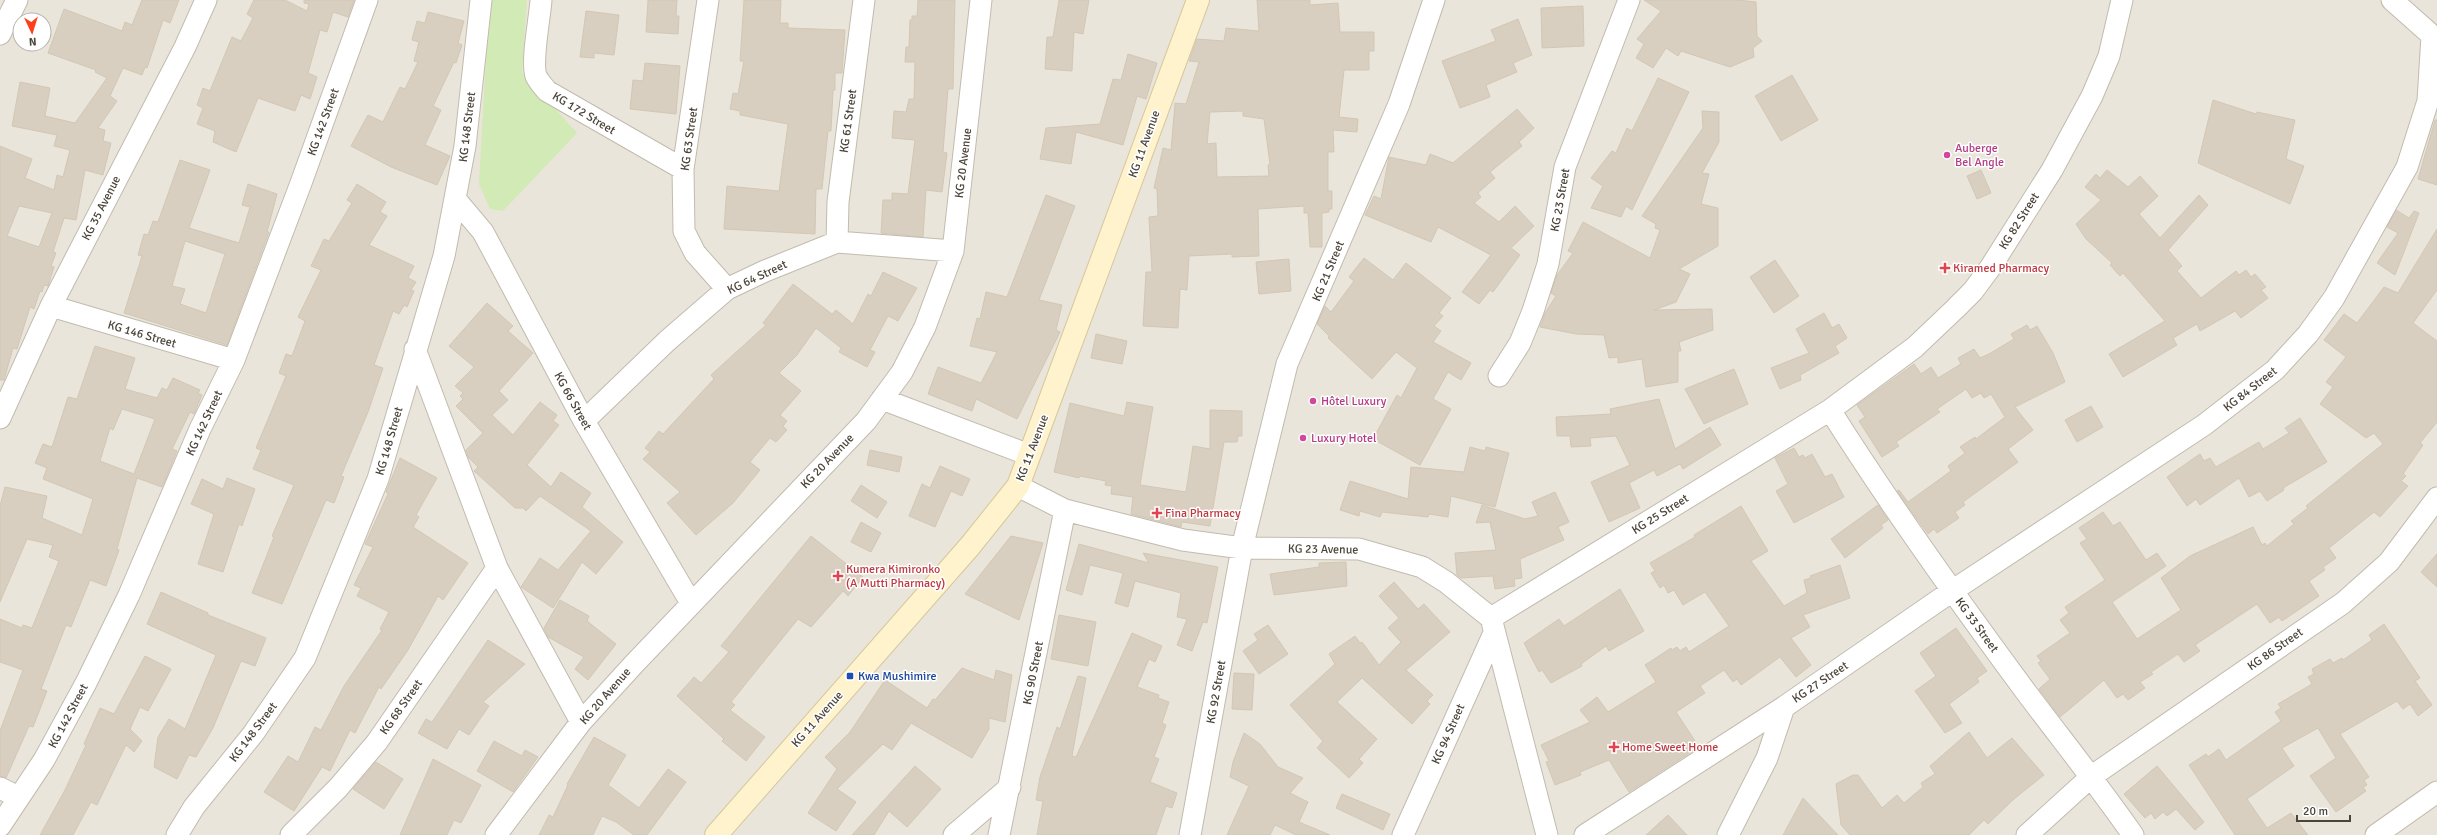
<svg xmlns="http://www.w3.org/2000/svg" width="2437" height="835" font-family="Signika,sans-serif">
<style>
.residential{fill:#eae5da;fill-rule:evenodd}
.green{fill:#d2eab5}
.building{fill:#d8cfc1;stroke:#d3c7b4;fill-rule:evenodd}
.lines{fill:none;stroke-linecap:round;stroke-linejoin:round}
.minor-casing{stroke:#c2bbae;stroke-width:23}
.secondary-casing{stroke:#d6c79b;stroke-width:24}
.minor{stroke:#fff;stroke-width:21}
.secondary{stroke:#fff3cd;stroke-width:22}
.hotel-dot{fill:#d1479c;stroke:#fff;stroke-width:1.5}
.health-dot{fill:#e0444e;stroke:#fff;stroke-width:1.5}
.transit-dot{fill:#1a4fb4;stroke:#fff;stroke-width:1.5}
.labels{text-anchor:middle;stroke-width:3;stroke-linejoin:round;paint-order:stroke}
.street-label{font-size:12px;fill:#4b4439;stroke:#fff}
.hotel-label{font-size:12px;fill:#b23c85;stroke:#fff;text-anchor:start}
.health-label{font-size:12px;fill:#be3a42;stroke:#fff;text-anchor:start}
.transit-label{font-size:12px;fill:#164399;stroke:#fff;text-anchor:start}
</style>
<rect width="100%" height="100%" fill="#f6f3ec"/>
<path class="residential" d="M0,0H2437V835H0ZM20,20H44V44H20Z"/>
<path class="green" d="M486,0H527L522,72L577,133L503,211L490,209L479,184L486,57Z"/>
<path class="building" d="M142,0H179L170,23L163,20L147,68L145,67L142,75L123,68L110,96L117,101L98,128L105,130L103,141L111,143L103,175L85,170L76,220L64,218L53,252L56,253L51,266L54,267L48,286L44,285L42,292L40,291L34,309L30,307L17,349L13,348L4,380H0V146L32,159L25,178L54,190L57,175L63,177L70,150L54,146L57,135L12,126L20,82L50,88L45,116L75,123L107,78L95,72L96,70L48,53L64,9L122,31L125,22L132,25ZM19,206L52,213L39,247L7,236Z
M254,0H285L307,11L309,4L304,3V0H354L348,17L333,12L327,32L320,30L308,73L317,77L310,99L301,95L295,111L258,98L236,152L213,142L215,131L197,124L203,108L197,105L203,88L210,91L232,37L241,41L253,18L247,14Z
M648,0H677L676,16H679L678,34L646,32Z
M744,0H781L780,23H788V28L845,30L842,73H835V90H833L831,131H828L822,189H816L815,234L724,229L727,186L779,191L788,124L740,115V111L730,109L733,93L738,94L744,61H740Z
M918,0H955L953,89H948L943,152L947,153L942,192L926,190L923,237L881,233L883,200H892V193L908,194L915,140L892,138L894,111L906,112L909,99H914L915,62H905L906,47H909L910,20H912V16H917Z
M1059,0H1089L1083,34L1074,32L1072,71L1045,69L1047,37H1053Z
M1257,0H1310V5L1338,3L1340,32H1374V51H1369V70H1344L1339,117L1358,119L1357,132L1333,130L1334,152H1328V191H1332V209H1329V212L1322,213V247H1310L1308,213H1304V206L1258,209L1259,256L1232,257V254L1189,256L1187,290L1180,289L1178,328L1143,326L1146,272H1152L1149,217L1158,216L1157,189L1154,188L1163,148L1171,150L1175,103L1186,104L1199,62L1189,61L1197,39L1224,41L1226,28L1259,31ZM1243,111V116L1264,119L1270,164L1268,165L1269,176L1217,177L1216,143L1207,144L1210,112Z
M1644,0H1738L1756,2L1757,36L1762,41L1753,48L1754,57L1730,67L1681,51L1678,56L1666,48L1653,68L1636,58L1644,44L1637,39L1661,11Z
M1583,6L1584,46L1542,48L1541,8Z
M586,11L619,15L614,55L594,53V58L580,57Z
M428,12L464,21L458,43L462,45L456,63L454,62L433,106L441,110L425,145L450,156L437,185L391,167L351,146L368,115L383,122L400,87L405,89L418,62L414,61L419,42L412,40L417,21L425,23Z
M1518,19L1532,55L1513,63L1517,72L1486,85L1490,97L1460,108L1442,61L1496,41L1491,30Z
M1128,54L1157,63L1146,99L1137,96L1123,145L1076,132L1071,164L1040,159L1046,128L1100,124L1113,79L1121,80Z
M645,63L680,66L676,114L630,109L633,80L643,81Z
M1792,75L1818,120L1781,141L1755,96Z
M1658,78L1689,92L1632,210L1626,206L1621,217L1591,208L1603,186L1591,178L1612,151L1616,153L1627,128L1632,131Z
M2213,100L2256,114L2257,112L2295,120L2286,159L2304,166L2290,204L2198,163Z
M1517,109L1534,128L1519,142L1522,146L1490,172L1495,178L1478,193L1481,197L1474,203L1499,222L1515,206L1534,226L1511,248L1520,255L1493,292L1490,290L1479,304L1462,292L1491,255L1438,227L1431,242L1365,215L1374,196L1381,199L1389,157L1426,165L1430,154L1453,163Z
M1702,111L1719,112V142L1702,173L1709,174L1701,204L1718,208V246L1679,269L1690,274L1676,302L1654,310L1712,309L1713,330L1679,342L1681,351H1678V382L1646,387L1642,359L1618,363V357L1609,358L1604,335L1576,334L1540,327L1545,313L1556,296L1551,293L1557,275L1573,253L1568,251L1583,222L1650,258L1660,230L1655,228L1656,224L1642,216L1703,128Z
M2435,120H2437V185L2418,179Z
M180,160L210,170L189,228L239,243L250,207L242,205L248,184L277,194L267,232H269L227,345L124,313L142,256L138,255L144,234L148,235L153,221L158,222ZM185,241L225,254L206,313L180,304L185,289L172,286Z
M1981,170L1991,193L1977,199L1967,176Z
M2107,170L2128,187L2140,176L2158,196L2139,214L2160,238L2199,195L2208,205L2168,250L2182,266L2177,271L2201,298L2236,271L2239,275L2246,270L2251,277L2255,274L2266,287L2261,290L2268,298L2241,318L2235,311L2200,331L2197,324L2173,338L2177,345L2123,377L2109,354L2165,321L2123,273L2120,276L2110,265L2112,263L2086,239L2076,224L2101,200L2085,187L2096,174L2100,178Z
M357,184L386,202L380,212L387,216L369,245L414,266L408,278L416,282L411,290L414,291L407,307L404,305L399,314L393,311L374,365L383,368L368,412L341,476L344,477L334,503L326,500L282,604L252,593L274,537L272,536L294,485L253,469L261,450L256,448L286,376L279,373L286,354L292,356L305,321L298,317L321,270L311,266L324,239L329,241L352,203L347,200Z
M1046,195L1075,206L1039,300L1062,305L1056,330L1060,332L1017,419L976,399L972,411L928,394L938,367L981,383L997,352L970,346L977,318L980,319L986,292L1007,297Z
M2396,210L2409,218L2414,211L2419,213L2395,275L2377,263L2398,233L2387,227Z
M2437,229V290L2413,323L2437,341V422L2420,443L2423,445L2403,474L2406,476L2401,481L2408,486L2380,517L2374,512L2329,548L2336,558L2323,567L2325,570L2309,581L2319,596L2282,621L2279,617L2270,623L2257,604L2195,645L2200,651L2184,662L2178,654L2151,672L2153,674L2140,682L2145,688L2128,700L2123,694L2117,698L2104,680L2060,717L2039,689L2050,679L2038,663L2041,661L2037,656L2070,633L2060,620L2069,613L2065,607L2105,580L2080,543L2087,539L2079,528L2103,512L2113,526L2120,522L2146,560L2157,553L2166,566L2112,602L2137,639L2181,610L2161,578L2190,556L2253,527L2262,545L2265,543L2267,546L2294,524L2291,521L2308,508L2306,506L2383,444L2374,433L2366,438L2320,404L2333,387L2326,382L2346,357L2324,340L2344,314L2357,323L2384,287L2398,293Z
M1364,258L1393,280L1406,263L1451,298L1439,313L1443,316L1434,326L1441,331L1433,342L1471,363L1461,380L1448,372L1433,399L1451,409L1420,465L1373,439L1397,395L1401,398L1417,368L1396,352L1372,379L1328,338L1329,336L1317,324L1325,306L1331,312L1354,281L1349,277Z
M1289,259L1291,291L1259,294L1256,262Z
M1775,260L1799,296L1774,313L1750,277Z
M883,272L917,288L898,321L888,316L870,350L875,352L867,367L839,352L841,348L816,328L797,355L779,373L801,391L780,415L787,421L783,426L787,430L776,442L770,438L750,462L760,470L733,503L696,535L667,503L680,492L643,459L650,452L645,448L659,431L663,434L714,379L711,375L766,325L763,323L793,284L832,314L836,310L853,324L868,294L871,296Z
M487,303L513,326L508,331L533,353L499,391L508,400L492,415L513,435L540,402L557,415L553,421L559,425L527,465L551,487L561,472L591,493L582,507L623,542L596,574L582,562L553,608L521,587L540,558L558,570L591,531L540,496L526,511L523,508H515L474,471L478,467L468,457L466,450L483,433L456,406L463,399L460,396L463,393L455,386L474,367L449,346Z
M1824,313L1832,328L1839,324L1847,338L1835,346L1839,353L1800,375L1801,380L1780,389L1771,368L1809,353L1796,329Z
M2027,325L2030,330L2037,326L2053,353L2065,382L2015,407L2033,430L2008,449L2018,462L1963,502L1965,505L1955,512L1959,518L1937,533L1934,529L1928,534L1897,491L1899,490L1908,502L1951,471L1948,466L1965,453L1960,447L1975,437L1976,439L2005,417L1991,394L1984,398L1981,393L1972,398L1966,389L1937,409L1940,412L1896,442L1899,446L1882,457L1859,421L1865,417L1857,405L1914,364L1921,374L1931,367L1938,378L1961,364L1958,358L1974,349L1980,358L1989,354L2014,339L2011,334Z
M1096,334L1127,341L1122,364L1091,358Z
M95,346L135,358L125,389L157,398L162,388L167,390L173,378L200,390L198,393L202,395L194,414L190,412L172,449L177,451L162,487L137,478L117,549L119,550L106,586L90,580L71,627L66,625L41,689L47,691L33,727L29,726L6,778L0,776V731L23,670L0,662V619L22,628L23,625L32,628L59,561L49,557L53,545L27,539L0,602V506L5,487L47,496L42,518L82,535L93,499L43,479L47,468L35,463L43,444L52,447L68,397L77,399ZM122,409L155,419L134,474L100,461L110,428L113,430Z
M1734,369L1748,404L1704,424L1685,389Z
M1659,399L1675,449L1710,427L1721,445L1683,469L1680,464L1657,476L1654,470L1629,483L1640,508L1609,522L1591,482L1630,465L1616,436L1590,438L1591,446L1571,447L1570,436H1557L1556,417L1611,414L1610,409Z
M1127,402L1153,407L1140,485L1186,492L1193,446L1210,449V410L1242,411V436H1238L1237,442H1224L1210,526L1182,522L1181,527L1131,514L1133,497L1111,494L1112,486L1105,485L1106,481L1080,476L1079,478L1054,472L1070,403L1124,416Z
M2091,406L2103,427L2077,442L2065,420Z
M2300,418L2327,462L2283,488L2284,490L2267,501L2260,491L2249,497L2239,478L2200,505L2196,499L2187,506L2167,477L2200,454L2204,461L2210,458L2216,467L2259,442L2263,449L2289,433L2285,428Z
M1470,447L1485,451L1486,447L1509,453L1495,507L1451,496L1448,517L1429,514L1428,517L1382,512L1380,517L1360,511L1359,516L1340,510L1350,481L1408,499L1411,467L1464,472Z
M1794,448L1799,457L1803,455L1805,458L1812,454L1825,477L1832,474L1844,497L1794,523L1776,491L1788,484L1775,458Z
M870,450L902,457L899,472L867,465Z
M400,458L437,478L416,515L419,517L413,527L468,563L443,600L438,596L408,650L381,689L379,687L355,733L350,730L330,771L322,767L294,811L264,792L288,756L298,762L315,727L321,730L344,686L382,630L380,629L389,612L357,596L361,588L354,585L373,547L365,544L388,494L386,492Z
M940,466L970,479L962,496L951,491L935,527L909,516L922,484L930,488Z
M227,478L255,489L242,526L239,524L223,572L198,564L214,514L191,504L202,479L223,489Z
M861,485L887,502L877,518L851,501Z
M1555,492L1569,522L1558,527L1564,540L1520,559L1522,578L1514,579L1515,586L1495,589L1493,576L1461,578L1457,575L1455,553L1496,550L1490,522L1476,523L1482,505L1525,519L1538,516L1532,502Z
M1878,505L1888,520L1881,525L1883,528L1845,558L1831,539Z
M1741,506L1768,551L1751,561L1784,606L1807,593L1804,580L1811,578L1810,576L1840,565L1850,598L1803,615L1810,627L1791,638L1811,665L1796,677L1780,657L1741,685L1737,679L1733,682L1724,670L1700,686L1705,693L1676,712L1699,747L1629,792L1609,760L1580,772L1581,775L1555,785L1546,762L1549,761L1541,745L1590,722L1580,710L1597,697L1608,712L1656,682L1645,665L1671,648L1672,650L1677,647L1680,651L1686,647L1689,652L1729,626L1705,592L1683,605L1674,590L1668,593L1664,585L1660,588L1651,573L1655,571L1650,563L1695,537L1694,535Z
M861,522L881,533L871,552L851,542Z
M811,536L863,577L848,596L843,591L811,627L798,619L731,702L735,705L730,710L765,737L746,761L722,741L724,739L677,696L694,677L701,683L729,652L721,646Z
M1011,536L1043,543L1019,620L965,594Z
M1079,544L1149,563L1143,553L1218,567L1207,623L1203,622L1192,651L1177,645L1187,619L1177,617L1181,593L1135,581L1128,607L1115,603L1123,573L1090,565L1082,595L1066,590Z
M2437,554V587L2421,572Z
M1346,562L1347,586L1274,595L1270,574L1319,567V563Z
M1394,582L1418,609L1424,604L1450,632L1406,670L1433,695L1427,701L1430,704L1412,724L1362,678L1337,702L1377,739L1359,759L1363,763L1349,778L1317,748L1323,741L1290,705L1335,664L1329,654L1355,636L1360,643L1362,642L1379,665L1401,642L1388,628L1399,618L1379,596Z
M1620,589L1644,631L1609,651L1606,646L1581,664L1582,666L1551,683L1542,670L1539,672L1524,643L1559,619L1564,626Z
M161,592L208,613V615L266,638L255,666L241,661L213,728L196,757L189,755L177,779L154,767L158,737L169,719L185,729L216,655L147,624Z
M560,600L589,616L587,621L616,644L588,680L575,669L584,657L548,637L544,628Z
M1059,615L1096,622L1088,666L1051,659Z
M2384,624L2420,678L2415,681L2432,705L2418,716L2410,704L2403,709L2397,701L2340,734L2369,777L2364,780L2367,785L2363,787L2366,791L2336,812L2310,776L2336,758L2318,728L2282,748L2294,766L2247,799L2267,828L2291,813L2308,835H2235L2189,765L2206,754L2208,757L2219,749L2226,760L2281,721L2275,712L2281,708L2278,704L2312,684L2308,677L2314,674L2312,669L2330,659L2333,663L2342,658L2343,660L2372,640L2369,635Z
M1268,625L1288,654L1259,674L1243,651L1258,640L1254,634Z
M1956,628L1987,671L1977,678L1979,682L1949,704L1962,723L1945,733L1915,691L1936,676L1920,653Z
M1132,633L1162,646L1155,662L1149,659L1137,687L1159,695L1158,698L1169,702L1162,723L1166,725L1154,757L1159,759L1150,782L1177,793L1172,808L1166,806L1156,835H1037L1043,801L1036,800L1040,777L1057,727L1060,729L1078,676L1086,678L1072,756L1076,757Z
M488,640L525,664L483,702L489,706L469,735L459,729L447,749L418,733L426,719L432,722Z
M145,656L171,669L148,711L140,707L130,729L142,741L134,752L126,745L97,805L91,802L73,835H40L65,790L86,745L84,744L100,708L114,714Z
M962,668L994,680L996,670L1012,675L1005,722L989,718V729L972,758L911,723L892,750L883,744L837,789L856,802L836,831L808,813L837,769L825,757L850,732L885,680L927,708L933,699L935,700Z
M1234,673L1254,674L1252,710L1232,709Z
M1969,732L1987,758L2012,738L2044,775L2014,799L1988,824L1984,820L1969,835H1850L1841,825L1836,784L1853,775H1858L1882,808L1897,795L1904,803L1923,787L1921,783L1935,774L1930,766Z
M1244,733L1260,744L1278,767L1303,778L1290,793L1308,802L1299,822L1330,835H1296L1275,825L1270,835H1227L1249,786L1230,777L1233,762Z
M594,737L626,755L608,785L639,808L668,769L686,782L647,835H634L616,822L602,816L593,835H539L549,815L553,817L568,785L567,784Z
M494,741L522,756L525,750L538,757L513,792L477,771Z
M433,759L481,785L461,823L454,820L447,835H400Z
M376,762L403,779L384,809L353,789Z
M915,766L941,789L907,827L889,811L874,835H852Z
M2157,766L2204,822L2195,830L2176,809L2167,816L2163,812L2155,819L2151,813L2145,818L2124,794Z
M1342,794L1390,814L1383,830L1336,808Z
M1803,798L1838,835H1783Z
M1668,815L1687,835H1646Z"/>
<g class="lines">
<defs>
<path id="minor" d="M541,0C540,17 531,61 536,76C539,82 543,86 547,91L683,169
M708,0L683,169L684,231L695,253L727,289
M2392,0L2437,40
M0,34L17,0
M456,200L483,232L584,421L691,603
M837,242L838,202L864,0
M51,306L234,360
M415,349L497,568L581,722
M1499,376L1520,343L1533,311L1548,264L1565,167L1629,0
M882,399L1029,455
M1830,410C1891,507 1958,600 2026,692C2062,740 2099,786 2133,835
M0,418L51,306L185,47L206,0
M584,421L667,341L727,289L765,271L837,242L953,251
M1018,486L1065,510L1183,540L1242,548L1359,549L1422,567L1446,582L1491,618L1547,835
M1491,618L1830,410L1915,347L1955,309L1973,291L1990,268L2052,170L2092,96L2109,56L2122,0
M0,788L18,797
M0,826L44,760L86,683L129,595L200,429L234,360L301,183L367,0
M177,835L194,807L253,734L305,658L378,479L444,256L465,146L481,0
M291,835L338,788L377,742L497,568
M496,835L581,722L634,664L866,421L902,372L925,327L953,251L981,0
M954,835L1010,787
M999,835L1065,510
M1190,835L1242,548L1287,364L1399,104L1434,0
M1403,835L1494,633
M1585,835L1784,707
M1728,835L1767,758L1784,707L1952,591L2204,425L2275,370L2308,334L2334,298L2407,167L2428,101L2432,36
M2027,835L2092,776L2343,603L2389,562L2437,498
M2376,835L2437,792"/>
<path id="secondary" d="M716,835L970,546L1018,486L1198,0"/>
</defs>
<use href="#minor" class="minor-casing"/>
<use href="#secondary" class="secondary-casing"/>
<use href="#minor" class="minor"/>
<use href="#secondary" class="secondary"/>
</g>
<g class="hotel-dot">
<circle cx="1947" cy="155" r="4"/>
<circle cx="1313" cy="401" r="4"/>
<circle cx="1303" cy="438" r="4"/>
</g>
<g class="health-dot">
<path d="M1943 262h4v4h4v4h-4v4h-4v-4h-4v-4h4z"/>
<path d="M1155 507h4v4h4v4h-4v4h-4v-4h-4v-4h4z"/>
<path d="M836 570h4v4h4v4h-4v4h-4v-4h-4v-4h4z"/>
<path d="M1612 741h4v4h4v4h-4v4h-4v-4h-4v-4h4z"/>
</g>
<rect class="transit-dot" x="846" y="672" width="8" height="8" rx="2"/>
<g class="labels">
<g class="street-label">
<text transform="translate(584 113) rotate(31)" y="4">KG 172 Street</text>
<text transform="translate(848 121) rotate(-82)" y="4">KG 61 Street</text>
<text transform="translate(323 122) rotate(-70)" y="4">KG 142 Street</text>
<text transform="translate(467 127) rotate(-83)" y="4">KG 148 Street</text>
<text transform="translate(689 139) rotate(-82)" y="4">KG 63 Street</text>
<text transform="translate(1144 144) rotate(-70)" y="4">KG 11 Avenue</text>
<text transform="translate(963 163) rotate(-83)" y="4">KG 20 Avenue</text>
<text transform="translate(1560 200) rotate(-80)" y="4">KG 23 Street</text>
<text transform="translate(101 208) rotate(-63)" y="4">KG 35 Avenue</text>
<text transform="translate(2019 221) rotate(-58)" y="4">KG 82 Street</text>
<text transform="translate(1328 271) rotate(-67)" y="4">KG 21 Street</text>
<text transform="translate(757 277) rotate(-25)" y="4">KG 64 Street</text>
<text transform="translate(142 334) rotate(16)" y="4">KG 146 Street</text>
<text transform="translate(2250 389) rotate(-38)" y="4">KG 84 Street</text>
<text transform="translate(573 401) rotate(61)" y="4">KG 66 Street</text>
<text transform="translate(204 423) rotate(-65)" y="4">KG 142 Street</text>
<text transform="translate(389 441) rotate(-74)" y="4">KG 148 Street</text>
<text transform="translate(1032 448) rotate(-69)" y="4">KG 11 Avenue</text>
<text transform="translate(827 461) rotate(-46)" y="4">KG 20 Avenue</text>
<text transform="translate(1660 514) rotate(-32)" y="4">KG 25 Street</text>
<text transform="translate(1323 549) rotate(1)" y="4">KG 23 Avenue</text>
<text transform="translate(1977 625) rotate(54)" y="4">KG 33 Street</text>
<text transform="translate(2275 649) rotate(-35)" y="4">KG 86 Street</text>
<text transform="translate(1033 673) rotate(-79)" y="4">KG 90 Street</text>
<text transform="translate(1820 682) rotate(-34)" y="4">KG 27 Street</text>
<text transform="translate(1216 692) rotate(-80)" y="4">KG 92 Street</text>
<text transform="translate(605 696) rotate(-49)" y="4">KG 20 Avenue</text>
<text transform="translate(401 707) rotate(-55)" y="4">KG 68 Street</text>
<text transform="translate(68 716) rotate(-62)" y="4">KG 142 Street</text>
<text transform="translate(817 719) rotate(-48)" y="4">KG 11 Avenue</text>
<text transform="translate(253 732) rotate(-53)" y="4">KG 148 Street</text>
<text transform="translate(1448 734) rotate(-66)" y="4">KG 94 Street</text>
</g>
<g class="hotel-label">
<text x="1955" y="152">Auberge<tspan x="1955" dy="14">Bel Angle</tspan></text>
<text x="1321" y="405">Hôtel Luxury</text>
<text x="1311" y="442">Luxury Hotel</text>
</g>
<g class="health-label">
<text x="1953" y="272">Kiramed Pharmacy</text>
<text x="1165" y="517">Fina Pharmacy</text>
<text x="846" y="573">Kumera Kimironko<tspan x="846" dy="14">(A Mutti Pharmacy)</tspan></text>
<text x="1622" y="751">Home Sweet Home</text>
</g>
<g class="transit-label">
<text x="858" y="680">Kwa Mushimire</text>
</g>
</g>
<g transform="translate(32 32) rotate(176)"><circle r="19" fill="#ffffff" stroke="#b7b4b0"/>
<path d="M0-3L7 15L0 10L-7 15Z" fill="#fc3f1d"/>
<text y="-6" font-size="11" font-weight="bold" text-anchor="middle" fill="#4b4439">N</text>
</g>
<path d="M2297 815v6h53v-6" fill="none" stroke="#4b4439" stroke-width="2"/>
<text x="2303" y="815" font-size="12" fill="#4b4439" stroke="#ffffff" stroke-width="3" paint-order="stroke">20 m</text>
</svg>
